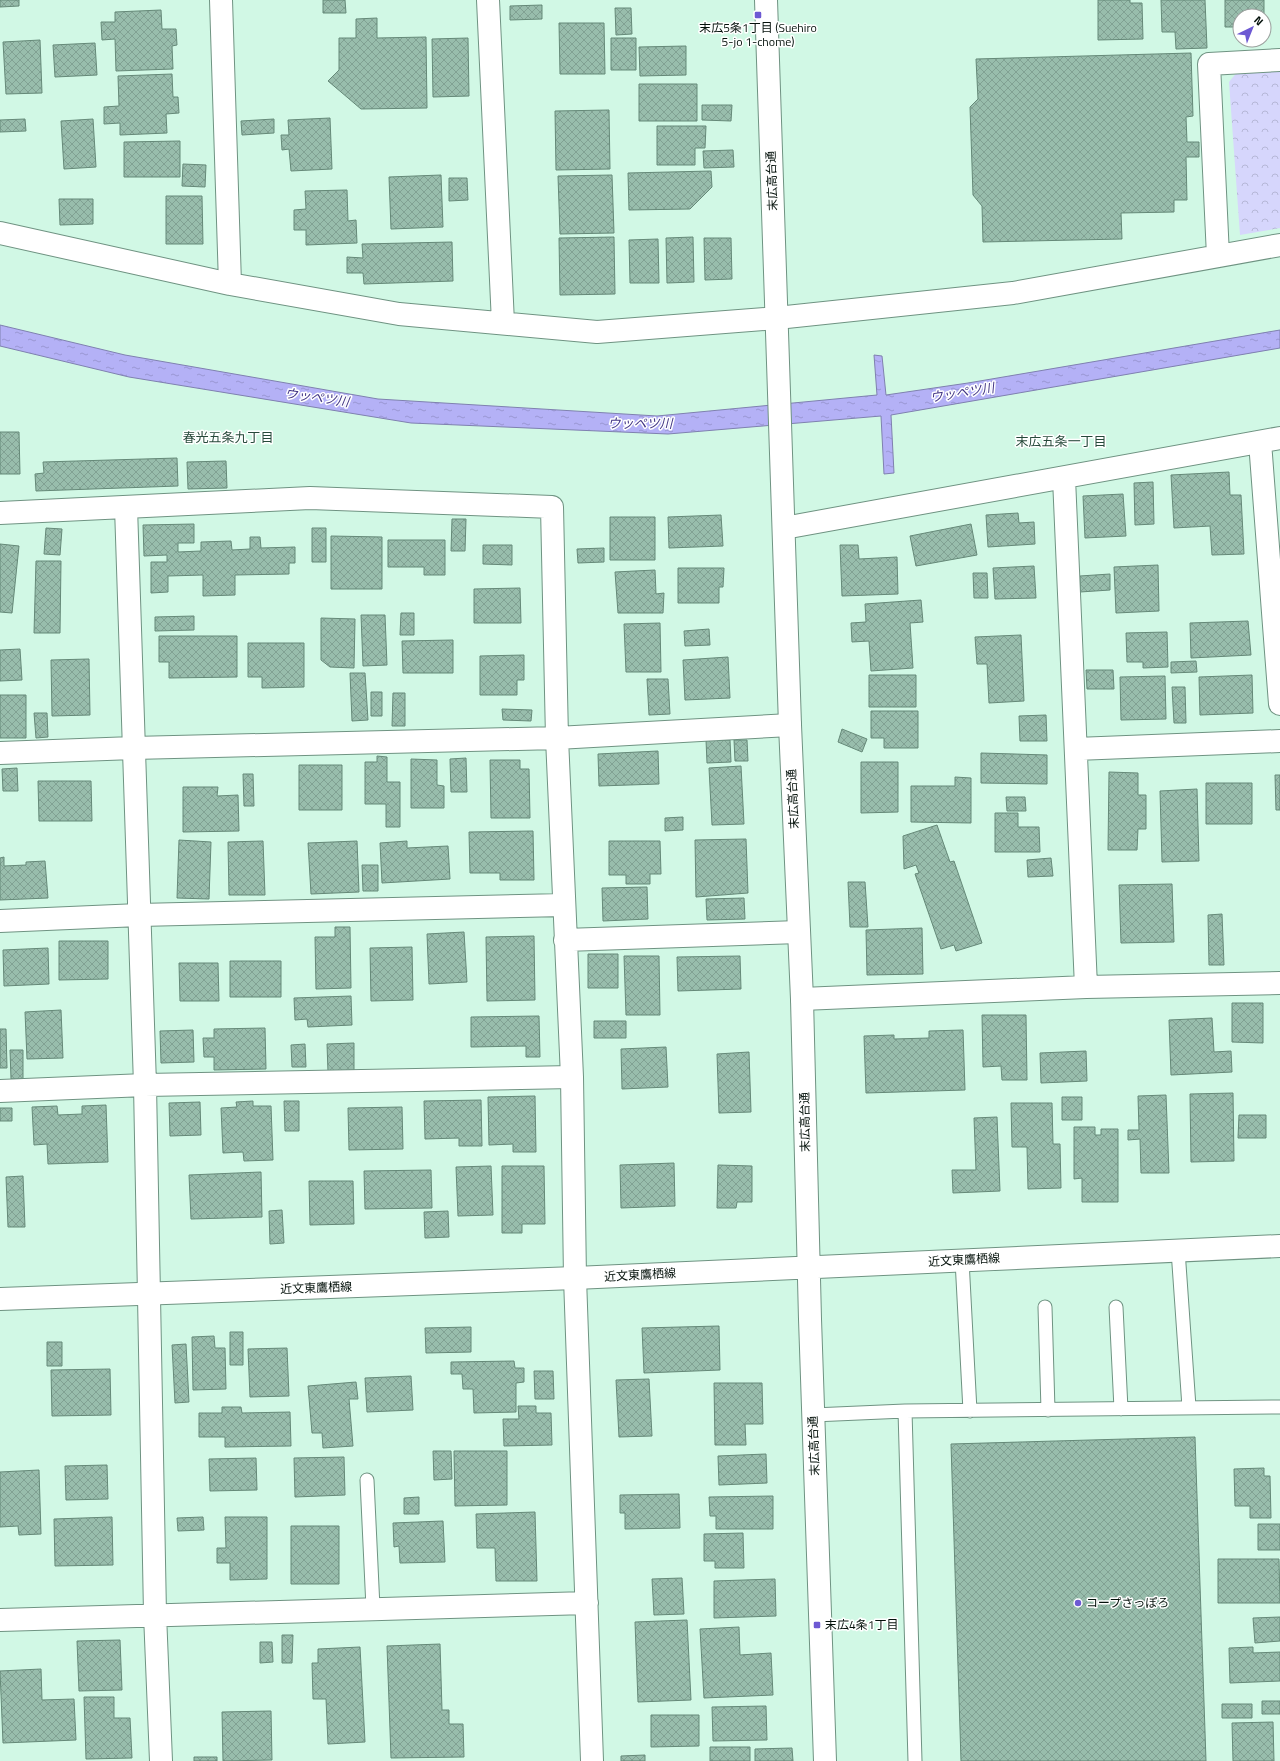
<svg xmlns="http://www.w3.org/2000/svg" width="1280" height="1761" font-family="'Titillium Web','Noto Sans JP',sans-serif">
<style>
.park{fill:url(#park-crowns)}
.water{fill:url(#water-ripples);stroke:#7f81af}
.building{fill:url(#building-cross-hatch);stroke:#658978}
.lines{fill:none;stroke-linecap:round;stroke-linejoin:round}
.service-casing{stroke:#6f9382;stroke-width:15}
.minor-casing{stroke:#6f9382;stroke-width:24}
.tertiary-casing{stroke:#6f9382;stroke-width:24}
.service{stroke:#fff;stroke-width:13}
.minor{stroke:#fff;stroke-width:22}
.tertiary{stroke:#fff;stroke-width:22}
.poi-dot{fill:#6d59d3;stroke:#fff;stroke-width:1.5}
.labels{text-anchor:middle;stroke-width:3;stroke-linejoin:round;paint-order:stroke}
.poi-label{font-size:12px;fill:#03100a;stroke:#fff;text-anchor:start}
.street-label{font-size:12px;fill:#03100a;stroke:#fff}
.water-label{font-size:13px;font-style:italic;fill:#423585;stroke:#fff}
.neighbourhood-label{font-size:13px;fill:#26493a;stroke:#fff}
</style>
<defs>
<pattern id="park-crowns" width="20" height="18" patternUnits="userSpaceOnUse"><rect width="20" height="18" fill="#d6d6fc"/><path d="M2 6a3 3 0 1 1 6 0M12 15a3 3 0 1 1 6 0" fill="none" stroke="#b6b7d7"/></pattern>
<pattern id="water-ripples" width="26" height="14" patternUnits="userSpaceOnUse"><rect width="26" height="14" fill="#b4b1f6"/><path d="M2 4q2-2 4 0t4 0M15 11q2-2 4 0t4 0" fill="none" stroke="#9997d2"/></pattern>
<pattern id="building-cross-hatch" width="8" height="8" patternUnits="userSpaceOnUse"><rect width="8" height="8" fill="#98bdac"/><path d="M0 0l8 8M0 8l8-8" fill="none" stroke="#81a193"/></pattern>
</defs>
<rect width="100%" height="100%" fill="#d1f8e5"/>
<path class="park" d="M1280,70V228L1240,235L1229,82L1238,71Z"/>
<path class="water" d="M0,325L125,355L378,399L657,416L877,395L874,355L882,356L886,395L968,383L1280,330V348L891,415L894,473L884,474L881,416L668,434L411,423L129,377L0,346Z"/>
<path class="building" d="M0,0H19V6L0,7Z
M323,0H345L346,13H323Z
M1098,0H1130V3H1142L1143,39L1098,40Z
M1161,0H1205L1207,48L1176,49L1175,32H1162Z
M1225,0H1264V16H1240V27H1225Z
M542,5V19L510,20V6Z
M615,8H631L632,34L616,35Z
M161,10L162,29H176L177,45L172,46L173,69L116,71L115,39L102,40L101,22H115V12Z
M377,18V38L426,37L427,108L361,109L328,81L339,70V38H356V19Z
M559,23H604L605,74H560Z
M468,38L469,96L433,97L432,39Z
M611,38H636V70H611Z
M40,40L42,93L6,94L3,42Z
M95,43L97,75L55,77L53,45Z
M686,46V75L640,76L639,47Z
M1191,53L1193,116L1186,117L1187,142H1199V157H1186L1187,200H1174V212L1121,213L1122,239L983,242L982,206L973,195L970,107L978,99L976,59Z
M172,74L173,97H178L179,113L166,114L167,133L120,135V123L104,124V107L119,106L118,76Z
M639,84H697V121H639Z
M702,105H732L731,121L702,120Z
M609,110L610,169L556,170L555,111Z
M330,118L332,169L291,171L289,149L282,150L281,135H289L288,120Z
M25,119L26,131L0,132V120Z
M93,119L96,167L64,169L61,121Z
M274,119V133L242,135L241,121Z
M657,126H706L705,148H695V165H657Z
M180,141V177H124V142Z
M733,150L734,167L704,168L703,151Z
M183,164L206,165L205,187L182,186Z
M711,171L712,187L690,209L629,210L628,173Z
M441,175L443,227L391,229L389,177Z
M612,175L614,233L560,234L558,176Z
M449,178H467L468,200L449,201Z
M347,190L348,221L356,220L357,243L306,245V230H294V210L306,209L305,191Z
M166,196H202L203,244H166Z
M59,199H93V224L60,225Z
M614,237L615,294L560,295L559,238Z
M693,237L694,282L667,283L666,238Z
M704,238H731L732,279L705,280Z
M658,239L659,283H630L629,240Z
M452,242L453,281L364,284L363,273H347V257L363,258L362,244Z
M0,432H19L20,474H0Z
M177,458L178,486L36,491L35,474L44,473L43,462Z
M226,461L227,488L188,489L187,462Z
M1229,472L1230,495H1241L1244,554L1212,555L1210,526L1174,528L1171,475Z
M1153,482L1154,524L1135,525L1134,483Z
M1123,494L1126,536L1085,538L1083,496Z
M1018,513L1019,523L1034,522L1035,544L988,547L986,515Z
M721,515L723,546L669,548L668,517Z
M610,517H655V560H610Z
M452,519H466L465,551H451Z
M194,524V543H178V552L201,551V542L231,541L232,550L250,549V537H260L261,548L295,547V563H289V574L235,575V595L203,596V575L168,576V592L151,593V562H167V555L144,556L143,525Z
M971,524L977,555L916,566L910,536Z
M46,528L62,529L60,555L44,554Z
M312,528H326V562H312Z
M331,536L382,537V589H331Z
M388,540H445V575H424V567H388Z
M0,544L19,546L12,613L0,612Z
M483,545H512V565L483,564Z
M840,545H858L859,559L897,557L898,594L842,596Z
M604,548V562L578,563L577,549Z
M36,561H61L60,633H34Z
M1158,565L1159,611L1116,613L1114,567Z
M1034,566L1036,598L995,599L993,568Z
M678,568H724L723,587H719V603H678Z
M655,570L656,594L664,593L663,613H618L615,572Z
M973,573H987L988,598H974Z
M1110,574V590L1080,592V576Z
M520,588L521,623H474V589Z
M921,600L923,622L910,623L913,668L871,671L869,641L852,642L851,623L866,622L865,604Z
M401,613H414V635H400Z
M361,615H385L387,665L363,666Z
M194,616V630L155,631V617Z
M321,618L355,619L354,668L330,667L321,660Z
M1248,621L1251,655L1191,658L1190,623Z
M660,623L661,672H626L624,624Z
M709,629L710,645L685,646L684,631Z
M1167,632L1168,667L1143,668V662H1127L1126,633Z
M1021,635L1024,701L989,703L987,664H977L975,637Z
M159,636H237V677L169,678V662H159Z
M453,640V673H403L402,641Z
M248,643H304V687L262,688V677H248Z
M20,649L22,680L0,681V650Z
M524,655V680H517V695H480V656Z
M728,657L730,698L685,700L683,660Z
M89,659L90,715L52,716L51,660Z
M1196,661L1197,672L1171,673V662Z
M1086,670H1113L1114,689H1087Z
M350,673H365L368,720L352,721Z
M869,675H916V707H869Z
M1252,675L1253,713L1200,715L1199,677Z
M1165,676L1166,719L1121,720L1120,677Z
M647,679H668L670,714L649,715Z
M1172,687H1185L1186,723H1174Z
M371,692H382V716H371Z
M393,693H405V726H392Z
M0,695H26V738H0Z
M502,709L532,710L531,721L503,720Z
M871,711H918V748H884V738H871Z
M34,713H47L48,737L36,738Z
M1046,715L1047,741H1020L1019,716Z
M842,729L867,739L862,752L838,742Z
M706,740H730L731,762L707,763Z
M734,740H747L748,761H735Z
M658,751L659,784L599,786L598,754Z
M981,753L1047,755V784L981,783Z
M377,756L387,757V782H400V827H386V804H365V762H377Z
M466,758L467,792H451L450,759Z
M411,759L437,760V785L444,786V808H411Z
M490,760H520V769H529L530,818H491Z
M861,762H898V812L861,813Z
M299,765H342V810H299Z
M741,766L744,824L712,825L709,768Z
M17,768L18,791H3L2,769Z
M1109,772L1138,773V795H1146V829H1138L1137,850H1108Z
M243,774H253L254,806H244Z
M1275,775H1280V810H1276Z
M955,777L971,778V823L911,822V786H955Z
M38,781H91L92,821H39Z
M1206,783H1252V824H1206Z
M183,787H218L217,796L238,795L239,831L183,832Z
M1197,789L1199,861L1162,862L1160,791Z
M1006,797H1025L1026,811H1007Z
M995,813H1018V827H1039L1040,852H995Z
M683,817V830L665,831V818Z
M937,825L950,862L954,861L982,943L956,951L954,945L941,949L915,874L919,873L916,865L904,869L903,836Z
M533,831L534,880H500V873H470L469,832Z
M746,839L748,893L696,897L695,840Z
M179,840L211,842L209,899L177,898Z
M263,841L265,895H229L228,842Z
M357,841L359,892L311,894L308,843Z
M407,841V848L448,846L450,879L382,883L380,843Z
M609,841H660L661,874H650V884H626V875H609Z
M4,857V866L26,865V862L45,861L48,898L0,900V858Z
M1051,858L1053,876L1028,877L1027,860Z
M362,865H378V891H363Z
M848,882H865L868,927H850Z
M1172,884L1174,942L1121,943L1119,885Z
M647,887L648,919L603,921L602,888Z
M744,898L745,919L707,920L706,899Z
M1222,914L1224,965H1209L1208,915Z
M335,927H350L351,988L316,989L315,937H335Z
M922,928L923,974L867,975L866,930Z
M464,932L467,982L429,984L427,934Z
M534,936L535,1000L487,1001L486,937Z
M59,941H108V979L59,980Z
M412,947L413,1000L371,1001L370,948Z
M48,948L49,984L4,986L3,950Z
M588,954H618V988H588Z
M624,956H659L660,1015H626Z
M740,956L741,989L678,991L677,957Z
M230,961H281V997H230Z
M179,963H218L219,1001H180Z
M351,996L352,1025L308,1027L307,1019L295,1020L294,998Z
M1232,1003H1263V1043L1232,1042Z
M61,1010L63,1058L27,1059L25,1012Z
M982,1015H1026L1027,1080H1002L1001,1066L983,1067Z
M539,1016L540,1057H526V1046L471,1047V1017Z
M1212,1018L1214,1052L1231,1051L1232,1072L1171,1075L1169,1020Z
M594,1021H626V1038H594Z
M265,1028L266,1069L214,1070V1057H204L203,1038H214V1029Z
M0,1029H6L7,1068H0Z
M193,1030L194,1062L161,1063L160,1031Z
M963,1030L965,1090L866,1093L864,1036L894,1035V1039L929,1038V1031Z
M354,1043V1071L328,1072L327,1044Z
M305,1044L306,1067H292L291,1045Z
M666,1047L668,1087L622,1089L621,1049Z
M10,1050H23V1079H11Z
M1086,1051L1087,1081L1041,1083L1040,1053Z
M749,1052L751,1112L719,1113L717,1054Z
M1233,1093L1234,1161L1191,1162L1190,1094Z
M1166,1095L1169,1173H1141L1140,1139L1128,1140V1130H1139L1138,1096Z
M535,1096L536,1152H513V1144L489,1145L488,1097Z
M1062,1097H1082V1120H1062Z
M481,1100L482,1146H459V1138L425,1139L424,1101Z
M253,1101V1106H271L273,1160L244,1161L243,1152L223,1153L221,1108L237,1107L236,1102Z
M284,1101H299V1131H285Z
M200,1102L201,1135L170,1136L169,1103Z
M1011,1103H1052L1053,1144H1060L1061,1188L1028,1189L1027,1147H1012Z
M106,1105L108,1162L48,1164L47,1144L34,1145L32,1107L57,1106L58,1115L82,1114V1106Z
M402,1107L403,1149L349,1150L348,1108Z
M0,1108H12V1121H0Z
M1239,1115H1266V1138H1238Z
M997,1117L1000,1191L953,1193L952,1170H976L974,1118Z
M1074,1127H1095V1135H1101V1129H1118V1202H1082V1178L1074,1179Z
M674,1163L675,1206L621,1208L620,1165Z
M718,1165L752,1166V1202H737L736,1208H717Z
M491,1166L493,1215L458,1216L456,1167Z
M502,1166H544L545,1224H522V1233H502Z
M431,1170L432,1208L365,1209L364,1171Z
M261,1172L262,1217L191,1219L189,1175Z
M23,1176L25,1227H8L6,1177Z
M309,1181H353L354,1224L310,1225Z
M282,1210L284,1243L270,1244L269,1211Z
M448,1211L449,1237L425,1238L424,1212Z
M719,1326L720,1370L644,1373L642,1328Z
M471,1327V1352L426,1353L425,1328Z
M230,1332H243V1365H230Z
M214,1336L215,1348H225L226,1389L193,1390L192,1337Z
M47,1342H62V1366H47Z
M186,1344L189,1402L175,1403L172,1345Z
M287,1348L289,1396L250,1397L248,1349Z
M514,1361L515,1368H524V1382L516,1383V1412L474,1413L473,1389H463L462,1374H451V1362Z
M110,1369L111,1415L52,1416L51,1370Z
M534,1371H553L554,1399H535Z
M411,1376L413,1410L367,1412L365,1378Z
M649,1379L652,1436L619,1437L616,1380Z
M356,1382L358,1399H349L353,1446L323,1448L322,1433H312L308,1386Z
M714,1383H762L763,1424H745L746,1445H715Z
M518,1406H536V1413H551L552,1445L504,1446L503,1419H519Z
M222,1407H241L242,1413L290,1412L291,1446L225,1447V1437H199V1413H222Z
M1195,1437L1206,1761H961L951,1444Z
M433,1451H451L452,1479L434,1480Z
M454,1451H507V1505L455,1506Z
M766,1454L767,1483L719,1485L718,1456Z
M344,1457L345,1495L295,1497L294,1458Z
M256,1458L257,1490L210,1491L209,1459Z
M107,1465L108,1499L66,1500L65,1466Z
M1264,1468V1476H1270L1271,1518H1250V1506H1235L1234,1469Z
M39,1470L41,1534L19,1535L18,1526L0,1527V1472Z
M679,1494L680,1528L625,1529V1513H620V1495Z
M773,1496V1529H716V1516H710L709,1497Z
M419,1497V1514H404V1498Z
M535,1512L537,1581H496L495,1548H477L476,1514Z
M112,1517L113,1565L55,1566L54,1519Z
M203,1517L204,1530L178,1531L177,1518Z
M225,1517H267V1579L230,1580V1563H217V1548H226Z
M443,1521L445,1562L400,1563L399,1546L394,1547L393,1523Z
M1258,1524H1280V1550H1258Z
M291,1526H339V1584H291Z
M743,1533L744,1568H715V1561H704V1534Z
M1218,1559H1279L1280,1603H1218Z
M682,1578L684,1614L654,1615L652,1579Z
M775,1579L776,1616L714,1618V1581Z
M1280,1617V1641L1255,1643L1253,1618Z
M687,1620L691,1700L638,1702L635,1622Z
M739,1627L740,1655L771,1653L773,1695L704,1698L700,1629Z
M282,1635H293L292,1663H282Z
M120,1640L122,1690L79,1691L77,1641Z
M260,1642H272L273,1662L260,1663Z
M440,1644L442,1710H449V1724H463L464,1757L391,1758L387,1646Z
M360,1647L365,1742L328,1744L326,1699H313L312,1663H318V1649Z
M1253,1647V1653L1280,1652V1681L1230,1683L1229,1648Z
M41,1669L42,1700L74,1699L76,1740L3,1743L0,1671Z
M84,1697H114V1718H130L132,1758L86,1759Z
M1262,1701H1280V1714H1262Z
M1222,1704H1252V1718H1222Z
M766,1706L767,1740L713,1741L712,1707Z
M271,1711L272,1760L223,1761L222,1712Z
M651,1715H699V1746L651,1747Z
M1273,1722L1274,1761H1233L1232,1723Z
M710,1747H750V1761H710Z
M792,1748L793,1761H755V1749Z
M645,1755V1761H621V1756Z
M194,1757H217V1761H194Z"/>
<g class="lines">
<defs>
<path id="service" d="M1178,1250L1189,1407
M962,1260L970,1411
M1045,1307L1048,1410
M1116,1307L1121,1409
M905,1411L1280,1407
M813,1415L905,1411L915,1761
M367,1480L373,1608"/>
<path id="minor" d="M221,0L230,284
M488,0L503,323
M0,233L230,284L399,314L597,332L777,318L1013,293L1280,245
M1218,256L1209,64L1280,60
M1260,442L1280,704
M1064,478L1086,987
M126,507L145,1085L155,1614L161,1761
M0,513L310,498L552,507L557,738L572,1077L575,1278L592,1761
M784,528L1280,438
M1076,749L1280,741
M0,753L133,748L557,738L790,725
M0,921L139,915L564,905
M565,940L799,932
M802,999L1086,987L1280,983
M0,1091L145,1085L572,1077
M0,1620L587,1603"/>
<path id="tertiary" d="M766,0L790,725L802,999L810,1319L825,1761
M0,1299L575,1278L1280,1246"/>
</defs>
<use href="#service" class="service-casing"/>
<use href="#minor" class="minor-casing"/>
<use href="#tertiary" class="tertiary-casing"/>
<use href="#service" class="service"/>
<use href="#minor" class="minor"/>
<use href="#tertiary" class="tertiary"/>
</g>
<g class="poi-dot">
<rect x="754" y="11" width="8" height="8" rx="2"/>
<circle cx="1078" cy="1603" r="4"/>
<rect x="813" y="1621" width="8" height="8" rx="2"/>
</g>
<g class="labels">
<g class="poi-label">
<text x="758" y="32" text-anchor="middle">末広5条1丁目 (Suehiro<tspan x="758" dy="14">5-jo 1-chome)</tspan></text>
<text x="1086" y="1607">コープさっぽろ</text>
<text x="825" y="1629">末広4条1丁目</text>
</g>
<g class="street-label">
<text transform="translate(772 181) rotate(-92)" y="4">末広高台通</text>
<text transform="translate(793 799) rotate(-93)" y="4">末広高台通</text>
<text transform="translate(805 1122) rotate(-91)" y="4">末広高台通</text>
<text transform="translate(964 1260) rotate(-3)" y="4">近文東鷹栖線</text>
<text transform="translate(640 1275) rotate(-3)" y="4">近文東鷹栖線</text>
<text transform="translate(316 1288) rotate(-2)" y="4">近文東鷹栖線</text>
<text transform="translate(814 1446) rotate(-92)" y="4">末広高台通</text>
</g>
<g class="water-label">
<text transform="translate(962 392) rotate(-9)" y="5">ウッペツ川</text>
<text transform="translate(317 397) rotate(8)" y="5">ウッペツ川</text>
<text x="640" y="428">ウッペツ川</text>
</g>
<g class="neighbourhood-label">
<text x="228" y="442">春光五条九丁目</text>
<text x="1061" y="446">末広五条一丁目</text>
</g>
</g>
<g transform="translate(1252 28) rotate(43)"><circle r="19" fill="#ffffff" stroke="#9a9f9d"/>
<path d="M0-3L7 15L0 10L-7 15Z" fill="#6d59d3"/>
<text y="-6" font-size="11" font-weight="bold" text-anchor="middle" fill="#03100a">N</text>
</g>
</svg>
